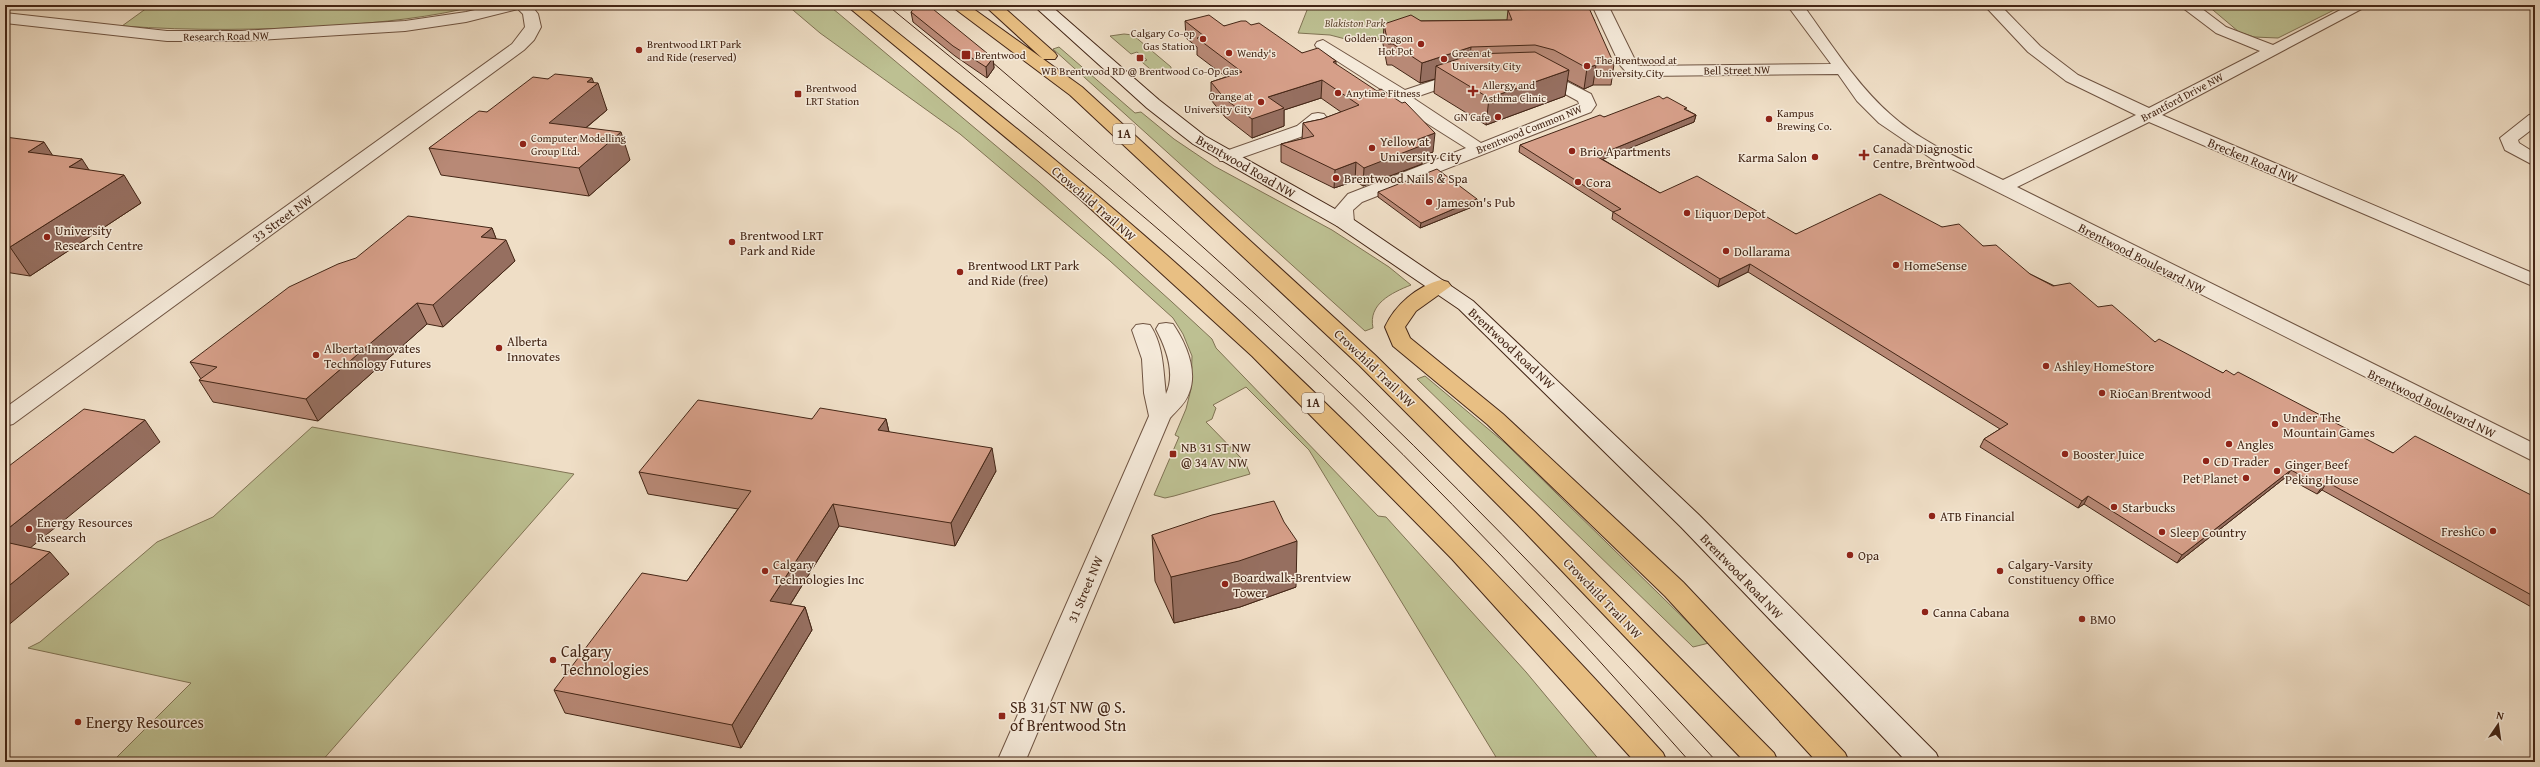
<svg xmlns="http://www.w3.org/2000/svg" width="2540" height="767" font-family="'Gentium Book Plus',serif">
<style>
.green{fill:#bdc092;stroke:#807354}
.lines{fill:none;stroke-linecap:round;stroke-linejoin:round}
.street-casing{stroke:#6f5442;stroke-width:2}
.secondary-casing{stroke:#442616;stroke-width:2}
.highway-casing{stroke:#442616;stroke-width:2}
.street{fill:#f5eada;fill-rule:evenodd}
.secondary{fill:#f5eada;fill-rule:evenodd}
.highway{fill:#e8bf83;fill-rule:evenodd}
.tram{stroke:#442616;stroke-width:1}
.wall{fill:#b88976;stroke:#442616}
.shaded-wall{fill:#966f60;stroke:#442616}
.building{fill:#d69f89;stroke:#442616}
.poi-dot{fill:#8f2418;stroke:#f5eada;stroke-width:1.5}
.labels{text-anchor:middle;stroke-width:3;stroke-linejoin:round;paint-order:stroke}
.far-park-label{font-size:11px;font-style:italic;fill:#624c35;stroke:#f5eada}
.far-poi-label{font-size:11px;fill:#442616;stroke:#f5eada;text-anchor:start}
.far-street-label{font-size:11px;fill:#442616;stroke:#f5eada}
.shield{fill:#f5eada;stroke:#796151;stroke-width:1}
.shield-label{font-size:12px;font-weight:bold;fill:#442616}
.poi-label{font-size:13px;fill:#442616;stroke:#f5eada;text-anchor:start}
.street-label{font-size:13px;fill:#442616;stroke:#f5eada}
.near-poi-label{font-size:16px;fill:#442616;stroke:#f5eada;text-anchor:start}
</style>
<rect width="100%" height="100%" fill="#efdec6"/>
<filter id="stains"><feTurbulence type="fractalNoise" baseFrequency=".005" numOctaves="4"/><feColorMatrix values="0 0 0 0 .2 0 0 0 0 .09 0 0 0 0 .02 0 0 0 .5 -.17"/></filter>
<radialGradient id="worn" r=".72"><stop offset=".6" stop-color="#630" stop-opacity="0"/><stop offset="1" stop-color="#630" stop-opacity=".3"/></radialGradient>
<path class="green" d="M151,5H480C430,18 382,22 332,26C261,30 193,31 122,26Z
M787,5H828L838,13L1039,182L1172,302L1212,339L1216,348L1378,516L1386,517L1526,672L1601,762H1499L1309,450L1246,387L1213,405L1216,408L1212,419L1206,422L1245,462L1250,474L1174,496L1165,498L1154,495L1179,437L1175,435L1186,409L1191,389L1192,356L1183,334L1173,318L1110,261L960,134L820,33Z
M1309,5H1586L1595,21L1410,30L1376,40L1357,42L1330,35L1298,33Z
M2207,5H2344L2278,38L2254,37L2239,32Z
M1124,34L1133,35L1171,67V71L1157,75L1142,62L1147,60L1137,52L1131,54L1110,36Z
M1059,47L1135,113L1141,112L1174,139L1214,166L1332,230L1389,267L1411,285C1391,293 1368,304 1373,328L1365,331L1053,49Z
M1425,376L1505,443L1709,643L1693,647L1417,379Z
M312,427L574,474L321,762H112L191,683L28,648L40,642L157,542L213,517Z"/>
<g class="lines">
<defs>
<path id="street" d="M497,5H531L538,14L541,27L534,40L524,50L13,424L5,426V408L512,44L525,27L523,14L518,9L466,22L405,31L241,41H167L5,23V13L167,31H241L405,21L466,12Z
M1592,5H1608L1638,66L1831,64L1787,5H1803C1830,42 1856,84 1890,114C1922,143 1965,161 2003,180L2136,115L2066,81L2028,52L1984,5H2000L2040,46L2078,75L2149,108L2260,51L2216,33L2179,5H2197L2226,27L2273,45L2350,5H2369L2162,115L2535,274V287L2149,122L2017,187L2535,444V462L1932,159L1879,123L1857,101L1838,74L1643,76L1627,73L1620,65Z
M1323,40L1405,90L1456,73H1468L1470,76L1468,79L1413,98L1481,143L1579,104L1578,101L1534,77L1532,74L1534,71H1546L1591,94L1596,105L1591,112L1362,202L1353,210L1354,222L1351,226H1337L1334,222L1335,209L1348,194L1466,148L1401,107L1396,99L1317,48L1315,45L1317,42Z
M1318,113L1324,114L1327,118L1309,134L1232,161H1220L1217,157L1220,153L1297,126L1312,114Z
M2535,114V127L2518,140L2519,143L2535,153V166L2505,150L2500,138L2529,115Z
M1166,323L1173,324C1186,343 1198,371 1189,393C1186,403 1177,410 1170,418L1025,762H997L1149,416L1144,393L1142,359L1132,330L1136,325L1143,324L1150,325C1164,346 1163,371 1166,394C1176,373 1166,348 1156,329L1159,324Z"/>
<path id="secondary" d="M1033,5H1050L1159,100L1205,136L1351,218L1473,301L1699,515L1936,753L1940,762H1907L1681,527L1459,309L1337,226L1193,144L1147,108Z"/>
<path id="highway" d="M846,5H863C976,96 1091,186 1198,283C1361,432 1515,590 1663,753L1667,762H1635L1452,559L1252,356L1080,199Z
M950,5H968L1082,87L1375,355L1535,512L1774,753L1778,762H1745L1517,524L1359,365L1070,95Z
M984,5H1001L1055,53L1057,56L1055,59H1043Z
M1441,280L1448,282L1451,286L1416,311L1405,327L1410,338L1503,414L1683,582L1845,753L1849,762H1817L1665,596L1487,424L1393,346L1385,327C1395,305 1417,286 1441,280Z"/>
</defs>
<use href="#street" class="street-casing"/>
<use href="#secondary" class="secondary-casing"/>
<use href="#highway" class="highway-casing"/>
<use href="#street" class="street"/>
<use href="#secondary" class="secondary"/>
<use href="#highway" class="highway"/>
<path class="tram" d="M887,5C1027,120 1169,233 1302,357C1439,485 1566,622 1690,762
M985,56C1116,168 1245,282 1369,402C1489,518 1604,639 1717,762"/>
</g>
<path class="wall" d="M1508,10L1614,64L1611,85H1593L1584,89L1567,80L1565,96L1486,125L1434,93L1435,79L1420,83L1392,65H1387L1383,44L1384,24L1421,21L1507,20Z
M911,12L993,58L994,68L987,78L955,56L913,22Z
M1185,21L1224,26L1251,25L1302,53L1336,61V64L1433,152L1422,156V164L1363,186L1355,181L1334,188L1281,162V144L1302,139L1303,123L1322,119L1341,112L1321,98L1284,110V126L1252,138L1225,117L1211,100V82L1226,77L1197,55V47L1186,38Z
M548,79L594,83L607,110L586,128L630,160L589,196L441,175L429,148L487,112Z
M1687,110L1696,115L1694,122L1602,159L1660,193L1796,234L1942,227L1983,246L2030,274L2098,307L2155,342L2223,373L2393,453L2535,497V609L2322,490L2317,494L2286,477L2177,563L2084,504L2078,508L1980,447L1984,439L2000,429L1748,272L1718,287L1612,219L1613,212L1519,152L1520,145L1604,117Z
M5,137L89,170L141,203L30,276L5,272Z
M1378,192L1477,199V205L1420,228L1378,197Z
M492,228L496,239L515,261L443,327L427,324L318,421L213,402L199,380L201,379L190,362Z
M812,419H886L889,432L996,471L955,546L839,526L790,605L805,607L812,630L741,748L565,713L554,690L687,581L738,509L648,494L639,472Z
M1152,535L1296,587L1240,607L1174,623L1155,581Z"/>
<path class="shaded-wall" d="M1471,47L1469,68L1436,66L1435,79L1420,83L1422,63Z
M993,58L994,68L987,78L986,67Z
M1596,65L1593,85L1584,89L1587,68Z
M1569,70L1565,96L1486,125L1489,98Z
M592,78L595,86L598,83L607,110L559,150L549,123L587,82Z
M1322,80L1321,98L1284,110V126L1252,138V119L1268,97Z
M1696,115L1694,122L1594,163L1596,156Z
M621,132L630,160L589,196L579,168Z
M1435,133L1433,152L1422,156V164L1363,186L1364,168L1416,140Z
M44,142L62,170L28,152Z
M82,159L100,187L69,167Z
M1356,162L1355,181L1334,188L1335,170Z
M124,175L141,203L30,276L10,247Z
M1477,199V205L1420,228L1421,223Z
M492,228L499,246L506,240L515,261L443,327L433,305L481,237Z
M1750,264L1748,272L1718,287L1720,279Z
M417,303L427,324L318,421L306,399Z
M886,419L891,441L878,430Z
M145,420L160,442L13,562L5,553V531Z
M992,448L996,471L955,546L951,523Z
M2291,470L2286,477L2177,563L2182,555Z
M2327,482L2322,490L2317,494L2322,487Z
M2088,496L2084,504L2078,508L2082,501Z
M833,504L839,526L778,624L770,601Z
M1297,541L1296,587L1240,607L1174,623L1171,577Z
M50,552L69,574L5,628V589Z
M805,607L812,630L741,748L732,725Z"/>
<path class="building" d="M917,5H928L993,58L986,67L953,46L911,12Z
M1589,8L1614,64L1596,65L1587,68L1554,50L1535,45L1471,47L1422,63L1393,44H1388L1384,24L1411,15L1421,21L1512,20L1508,10Z
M1209,15L1224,26L1241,21H1246L1251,25L1259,23L1302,53L1318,48L1336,61L1333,62L1377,91L1381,89L1402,103L1405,102L1435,133L1416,140L1423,145L1364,168L1356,162L1335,170L1281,144L1314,136L1303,123L1322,119L1359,105L1322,80L1268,97L1284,108L1252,119L1225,99L1211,82L1242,72L1197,38L1204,36L1185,21Z
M1535,52L1569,70L1489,98L1436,66L1474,54Z
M555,74L592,78L587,82L598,83L549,123L621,132L579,168L429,148L479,111L487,112L533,77L548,79Z
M1659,96L1663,99L1667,97L1687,108L1684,109L1696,115L1596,156L1660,193L1697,176L1796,234L1880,194L1942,227L1959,224L1983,246L1996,245L2030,274L2053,286L2070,283L2098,307L2112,305L2155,342L2159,339L2223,373L2226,370L2234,375L2238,372L2393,453L2415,436L2535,497V597L2327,482L2322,487L2291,470L2182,555L2088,496L2082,501L1984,439L2008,424L1750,264L1720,279L1613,212L1621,209L1520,145L1600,115L1604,117Z
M5,137L44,142L28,152L82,159L69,167L124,175L10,247L5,246Z
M1437,169L1477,199L1421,223L1378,192Z
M408,216L492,228L481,237L506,240L433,305L417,303L306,399L199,380L217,367L190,362L289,287L338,264L356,258Z
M698,400L812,419L820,408L886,419L878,430L992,448L951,523L833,504L770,601L805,607L732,725L554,690L642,573L687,581L751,491L639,472Z
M84,409L145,420L5,531V469Z
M1274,501L1284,522L1297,541L1239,561L1171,577L1152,535L1212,515Z
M5,542L50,552L5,589Z"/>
<g class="poi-dot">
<circle cx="1203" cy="39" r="4"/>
<circle cx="1421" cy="44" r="4"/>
<circle cx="639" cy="50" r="4"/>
<circle cx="1229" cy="53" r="4"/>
<rect x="961" y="50" width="10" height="10" rx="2"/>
<rect x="1136" y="54" width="8" height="8" rx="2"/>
<circle cx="1444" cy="59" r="4"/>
<circle cx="1587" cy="66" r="4"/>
<path d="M1471 85h4v4h4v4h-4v4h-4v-4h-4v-4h4z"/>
<circle cx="1338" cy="93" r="4"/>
<rect x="794" y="90" width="8" height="8" rx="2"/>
<circle cx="1261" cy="102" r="4"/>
<circle cx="1498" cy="117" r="4"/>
<circle cx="1769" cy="119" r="4"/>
<circle cx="523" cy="144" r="4"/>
<circle cx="1372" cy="148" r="4"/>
<circle cx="1572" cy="151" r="4"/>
<path d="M1862 149h4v4h4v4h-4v4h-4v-4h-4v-4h4z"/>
<circle cx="1815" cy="157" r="4"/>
<circle cx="1336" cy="178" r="4"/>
<circle cx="1578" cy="182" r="4"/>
<circle cx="1429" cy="202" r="4"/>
<circle cx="1687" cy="213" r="4"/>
<circle cx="47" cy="237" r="4"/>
<circle cx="732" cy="242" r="4"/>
<circle cx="1726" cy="251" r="4"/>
<circle cx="1896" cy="265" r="4"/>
<circle cx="960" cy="272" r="4"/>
<circle cx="499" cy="348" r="4"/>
<circle cx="316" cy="355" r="4"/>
<circle cx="2046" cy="366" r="4"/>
<circle cx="2102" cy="393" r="4"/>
<circle cx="2275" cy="424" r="4"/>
<circle cx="2229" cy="444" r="4"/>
<rect x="1169" y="450" width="8" height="8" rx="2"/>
<circle cx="2065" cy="454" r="4"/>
<circle cx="2206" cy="461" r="4"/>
<circle cx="2277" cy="471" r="4"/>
<circle cx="2246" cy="478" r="4"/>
<circle cx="2114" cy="507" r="4"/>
<circle cx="1932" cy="516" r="4"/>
<circle cx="29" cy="529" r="4"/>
<circle cx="2493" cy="531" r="4"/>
<circle cx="2162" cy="532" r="4"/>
<circle cx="1850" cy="555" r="4"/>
<circle cx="765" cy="571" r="4"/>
<circle cx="2000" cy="571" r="4"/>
<circle cx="1225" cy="584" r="4"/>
<circle cx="1925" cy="612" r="4"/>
<circle cx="2082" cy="619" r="4"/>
<circle cx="553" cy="660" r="4"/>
<rect x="998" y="712" width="8" height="8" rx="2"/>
<circle cx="78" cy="722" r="4"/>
</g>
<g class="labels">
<g class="far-park-label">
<text x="1355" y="27">Blakiston Park</text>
</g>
<g class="far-poi-label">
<text x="1195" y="37" text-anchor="end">Calgary Co-op<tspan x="1195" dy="13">Gas Station</tspan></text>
<text x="1413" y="42" text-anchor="end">Golden Dragon<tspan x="1413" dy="13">Hot Pot</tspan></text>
<text x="647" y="48">Brentwood LRT Park<tspan x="647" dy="13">and Ride (reserved)</tspan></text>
<text x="1237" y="57">Wendy's</text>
<text x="1452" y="57">Green at<tspan x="1452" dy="13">University City</tspan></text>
<text x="975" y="59">Brentwood</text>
<text x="1595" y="64">The Brentwood at<tspan x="1595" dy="13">University City</tspan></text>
<text x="1140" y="75" text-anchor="middle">WB Brentwood RD @ Brentwood Co-Op Gas</text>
<text x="1482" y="89">Allergy and<tspan x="1482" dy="13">Asthma Clinic</tspan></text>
<text x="806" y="92">Brentwood<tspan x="806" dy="13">LRT Station</tspan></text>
<text x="1346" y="97">Anytime Fitness</text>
<text x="1253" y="100" text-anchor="end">Orange at<tspan x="1253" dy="13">University City</tspan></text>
<text x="1777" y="117">Kampus<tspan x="1777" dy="13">Brewing Co.</tspan></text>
<text x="1490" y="121" text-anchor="end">GN Cafe</text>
<text x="531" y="142">Computer Modelling<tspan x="531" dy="13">Group Ltd.</tspan></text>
</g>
<g class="far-street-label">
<text transform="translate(226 36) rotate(-1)" y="4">Research Road NW</text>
<text transform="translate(1737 70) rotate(-1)" y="4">Bell Street NW</text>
<text transform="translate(2182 97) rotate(-28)" y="4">Brantford Drive NW</text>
<text transform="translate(1529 129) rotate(-22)" y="4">Brentwood Common NW</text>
</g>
<g class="shield">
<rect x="1113" y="124" width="22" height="20" rx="3"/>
<rect x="1302" y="393" width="22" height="20" rx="3"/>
</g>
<g class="shield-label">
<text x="1124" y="138">1A</text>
<text x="1313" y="407">1A</text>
</g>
<g class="poi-label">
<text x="1380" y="146">Yellow at<tspan x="1380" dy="15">University City</tspan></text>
<text x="1873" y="153">Canada Diagnostic<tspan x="1873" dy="15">Centre, Brentwood</tspan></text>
<text x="1580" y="156">Brio Apartments</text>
<text x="1807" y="162" text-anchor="end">Karma Salon</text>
<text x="1344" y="183">Brentwood Nails &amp; Spa</text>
<text x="1586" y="187">Cora</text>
<text x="1437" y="207">Jameson's Pub</text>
<text x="1695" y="218">Liquor Depot</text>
<text x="55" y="235">University<tspan x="55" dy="15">Research Centre</tspan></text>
<text x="740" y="240">Brentwood LRT<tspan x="740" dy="15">Park and Ride</tspan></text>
<text x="1734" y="256">Dollarama</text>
<text x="968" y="270">Brentwood LRT Park<tspan x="968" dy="15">and Ride (free)</tspan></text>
<text x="1904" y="270">HomeSense</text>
<text x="507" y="346">Alberta<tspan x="507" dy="15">Innovates</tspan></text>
<text x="324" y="353">Alberta Innovates<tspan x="324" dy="15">Technology Futures</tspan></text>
<text x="2054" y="371">Ashley HomeStore</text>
<text x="2110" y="398">RioCan Brentwood</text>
<text x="2283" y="422">Under The<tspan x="2283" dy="15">Mountain Games</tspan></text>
<text x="2237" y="449">Angles</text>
<text x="1181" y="452">NB 31 ST NW<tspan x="1181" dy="15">@ 34 AV NW</tspan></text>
<text x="2073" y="459">Booster Juice</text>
<text x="2214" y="466">CD Trader</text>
<text x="2285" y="469">Ginger Beef<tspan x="2285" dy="15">Peking House</tspan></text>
<text x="2238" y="483" text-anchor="end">Pet Planet</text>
<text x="2122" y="512">Starbucks</text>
<text x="1940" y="521">ATB Financial</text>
<text x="37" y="527">Energy Resources<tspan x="37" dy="15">Research</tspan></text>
<text x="2485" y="536" text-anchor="end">FreshCo</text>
<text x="2170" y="537">Sleep Country</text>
<text x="1858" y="560">Opa</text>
<text x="773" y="569">Calgary<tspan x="773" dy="15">Technologies Inc</tspan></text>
<text x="2008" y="569">Calgary-Varsity<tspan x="2008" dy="15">Constituency Office</tspan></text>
<text x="1233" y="582">Boardwalk-Brentview<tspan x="1233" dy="15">Tower</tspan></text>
<text x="1933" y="617">Canna Cabana</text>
<text x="2090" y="624">BMO</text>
</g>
<g class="street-label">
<text transform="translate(2253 160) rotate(23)" y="5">Brecken Road NW</text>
<text transform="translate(1246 166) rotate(30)" y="5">Brentwood Road NW</text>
<text transform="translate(1094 203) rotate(41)" y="5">Crowchild Trail NW</text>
<text transform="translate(282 218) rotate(-36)" y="5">33 Street NW</text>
<text transform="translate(2142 258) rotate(27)" y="5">Brentwood Boulevard NW</text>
<text transform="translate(1512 348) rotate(43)" y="5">Brentwood Road NW</text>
<text transform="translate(1375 368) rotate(44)" y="5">Crowchild Trail NW</text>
<text transform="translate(2432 403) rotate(26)" y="5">Brentwood Boulevard NW</text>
<text transform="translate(1742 576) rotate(46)" y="5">Brentwood Road NW</text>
<text transform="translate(1085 589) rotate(-67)" y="5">31 Street NW</text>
<text transform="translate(1603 598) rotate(46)" y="5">Crowchild Trail NW</text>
</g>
<g class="near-poi-label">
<text x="561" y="657">Calgary<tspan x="561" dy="18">Technologies</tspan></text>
<text x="1010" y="713">SB 31 ST NW @ S.<tspan x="1010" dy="18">of Brentwood Stn</tspan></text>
<text x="86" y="728">Energy Resources</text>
</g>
</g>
<rect width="2540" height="767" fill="none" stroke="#efdec6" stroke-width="20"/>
<rect x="6" y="6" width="2528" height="755" fill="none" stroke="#442616" stroke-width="2"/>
<rect x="10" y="10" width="2520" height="747" fill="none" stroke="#442616"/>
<g transform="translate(2498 725) rotate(13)" stroke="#f5eada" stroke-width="3" paint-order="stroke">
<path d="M0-3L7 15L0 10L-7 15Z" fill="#442616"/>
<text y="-6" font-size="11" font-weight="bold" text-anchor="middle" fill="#442616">N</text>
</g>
<rect width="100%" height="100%" filter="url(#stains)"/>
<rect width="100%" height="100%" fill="url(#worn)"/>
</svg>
